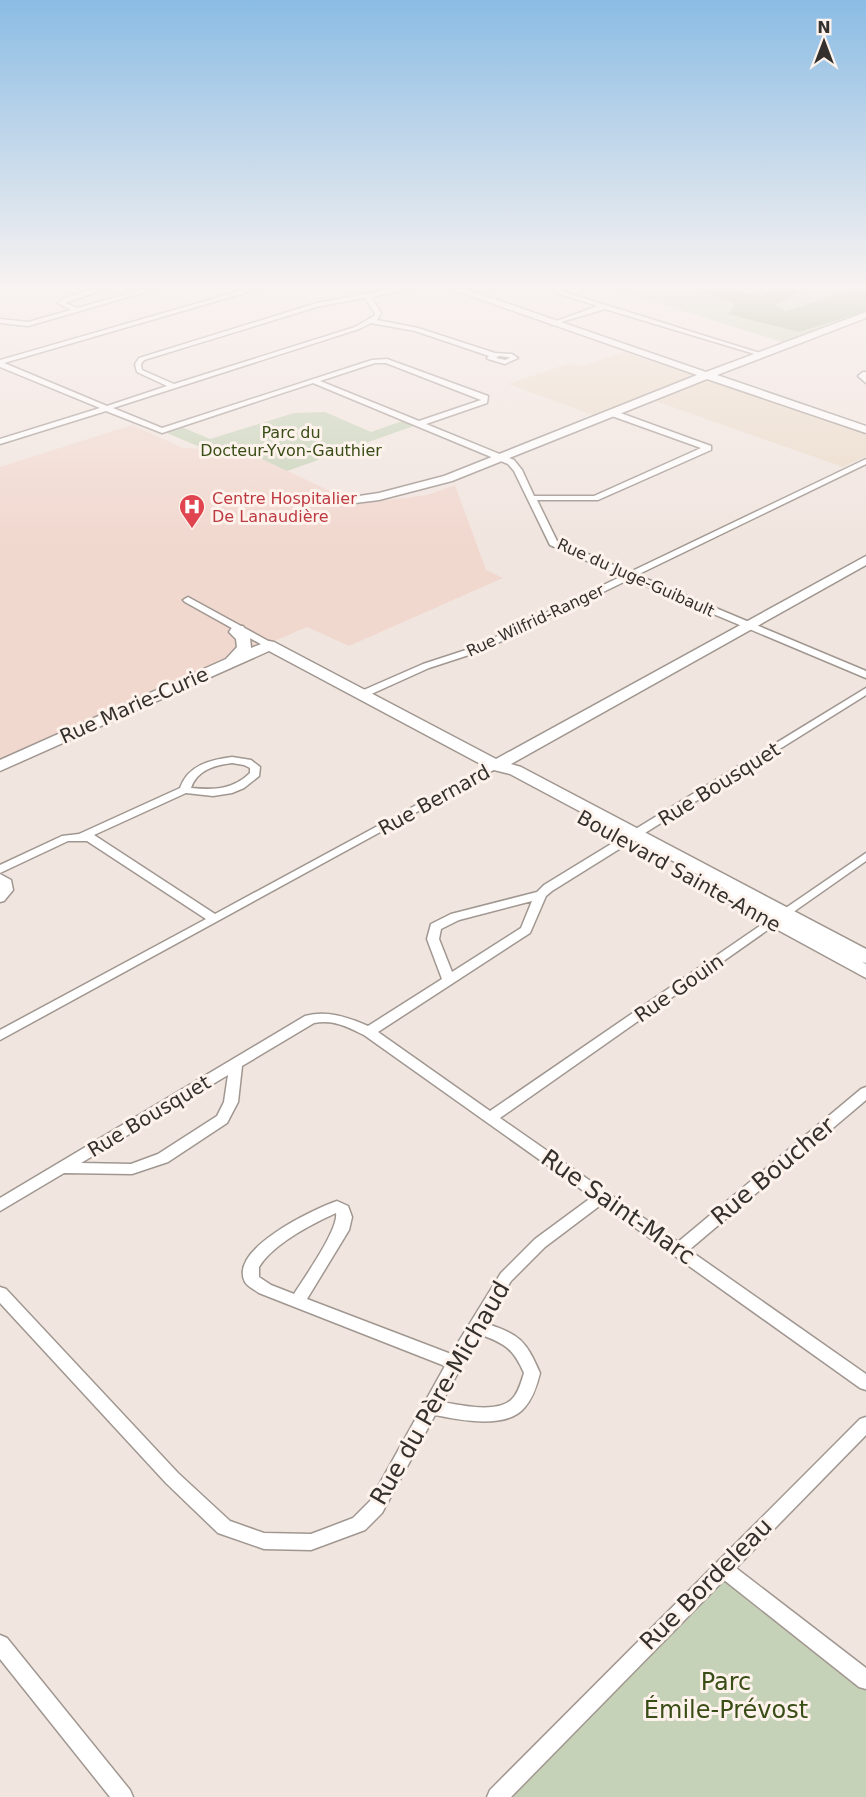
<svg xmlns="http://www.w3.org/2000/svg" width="866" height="1797" font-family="'DejaVu Sans',sans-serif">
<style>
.commercial{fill:#ebdbc9}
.medical{fill:#f1d8cf}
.green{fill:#c6d2b7}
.forest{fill:#98a885}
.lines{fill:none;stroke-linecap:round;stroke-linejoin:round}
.street-casing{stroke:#a19791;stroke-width:3}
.secondary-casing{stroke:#a19791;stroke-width:3}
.street{fill:#fff;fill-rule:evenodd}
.secondary{fill:#fff;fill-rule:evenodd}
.labels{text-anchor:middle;stroke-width:6;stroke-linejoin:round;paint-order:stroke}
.far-park-label{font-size:16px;fill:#394d16;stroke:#fef3ec}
.far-health-label{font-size:16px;fill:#be3a42;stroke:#fef3ec;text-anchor:start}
.far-street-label{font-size:16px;fill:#34302d;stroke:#fef3ec}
.street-label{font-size:20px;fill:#34302d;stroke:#fef3ec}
.near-street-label{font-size:24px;fill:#34302d;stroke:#fef3ec}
.near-park-label{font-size:24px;fill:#394d16;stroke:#fef3ec}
</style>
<rect width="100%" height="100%" fill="#f1e5df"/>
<path class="commercial" d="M624,352L866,433V456L843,467L644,397L593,415L508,384L570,363L581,366Z"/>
<path class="medical" d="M132,425L183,448L245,451L345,498L348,505L427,495L455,485L486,570L503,578L349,646L307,627L0,760V467Z"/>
<path class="green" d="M625,289H866V315L789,344L620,291Z
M325,412L371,432L408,419L419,424L287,471L245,451L205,449L162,431L179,426L210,439L294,413Z
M719,1558L866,1680V1797H488Z"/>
<path class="forest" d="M695,289H727L763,296L772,289H805L776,305L785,311L856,289H866V311L799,332L728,314L734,306L731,302Z"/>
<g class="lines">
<defs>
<path id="street" d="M94,289H105L65,303L77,308L145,289H156L28,326L0,323V319L28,322L71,310L58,303L64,298Z
M247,289H258L4,363L107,406L167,386L137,372L135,364L139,358L317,303L392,289H408L371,297L381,313L377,320L418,328L495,353L512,354L518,358L505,364L488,359L487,358L489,356L415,331L371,323L359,329L113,408L162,428L372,360L387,359L488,396L487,403L426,424L514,460L522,470L534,496H594L701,448L609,415V411H615L711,446V450L598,500H537L557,541L630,572L866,459V464L637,575L866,671V678L630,579L481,651L429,668L367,696H359V692L423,664L475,647L622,576L550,545L514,471L508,464L313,383L162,433L106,411L0,444V439L100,408L0,367V360ZM365,298L375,313L374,316L355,327L174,384L142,370L141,364L144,360L320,306ZM499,356L508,357L510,358L505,360L496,358ZM375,363H386L481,400L419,421L320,381Z
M556,289H562L564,292L763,354L758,355L605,309L551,325V323L598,306L559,294Z
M863,372H866V383L858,376Z
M188,597L272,643L274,645L269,648L266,647L185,602L183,600Z
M866,688V695L552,891L546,896L530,933L378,1032L490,1111L866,853V861L500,1118L678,1242L861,1089L866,1087V1100L689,1250L866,1374V1390L860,1388L602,1204L545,1247L511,1281L485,1323C520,1335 525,1339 540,1373C537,1385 533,1398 525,1407C507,1430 460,1420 435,1415L382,1513L365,1530L311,1550L264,1549L218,1533L166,1483L0,1303V1287L6,1289L178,1473L230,1521L264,1533L311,1534L353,1518L370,1501L445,1366L259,1293C255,1290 248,1287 245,1282C228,1249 314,1209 337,1201L348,1206L352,1217L349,1230L307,1299L451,1354L501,1273L535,1239L592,1197L364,1035C348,1027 333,1019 314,1023L242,1066L238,1102L227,1123L168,1162L132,1174L64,1173L0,1211V1198L305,1016C328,1010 347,1017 368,1026L442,979L427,939L431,924L451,914L537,892L544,885ZM532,901L521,928L452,972L439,939L441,929L459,920ZM228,1075L224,1102L217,1116L158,1154L131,1164L81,1163ZM336,1213C339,1229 304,1278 294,1294L271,1285L259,1277V1267C273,1244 312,1224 336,1213ZM479,1334C504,1343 513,1348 524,1373C521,1382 519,1392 512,1399C498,1414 460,1405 442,1402Z
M232,757L251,760L260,767L259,776L244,788L232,793L213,796L186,793L94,835L215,914L492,764L496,763L501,766L0,1040V1030L206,919L87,841H68L0,873V865L62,836L79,834L180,788C188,765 210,760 232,757ZM232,763L244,765L250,768V773C233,790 213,790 191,788C197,770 215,765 232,763Z
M0,874L11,880L13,890L4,901L0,902Z
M866,1417V1435L736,1568L866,1668V1689L859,1687L724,1580L511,1797H487L490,1790L860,1419Z
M0,1635L7,1638L130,1790L133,1797H110L0,1659Z"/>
<path id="secondary" d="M451,289H465L706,372L866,312V318L717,375L866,426V433L707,379L452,481L379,500L339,505V499L379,493L444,476L697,375Z
M866,556V565L511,764L521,767L866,949V963L862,962L866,964V978L712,894L715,890H727L510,774L490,769L269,651L0,771V760L226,659L237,647L236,639L229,632L233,626H243L250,637L251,648L269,641L274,642L496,759Z"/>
</defs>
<use href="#street" class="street-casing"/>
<use href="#secondary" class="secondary-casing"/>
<use href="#street" class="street"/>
<use href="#secondary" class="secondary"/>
</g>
<linearGradient id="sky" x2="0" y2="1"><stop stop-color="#8bbce4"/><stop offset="0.53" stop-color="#f9f3f1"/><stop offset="1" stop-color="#f9f3f1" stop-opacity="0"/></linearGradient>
<rect width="866" height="541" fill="url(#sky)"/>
<defs>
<symbol id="hospital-pin" viewBox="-11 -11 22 30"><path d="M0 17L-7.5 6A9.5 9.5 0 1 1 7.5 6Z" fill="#e0444e" stroke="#fef3ec"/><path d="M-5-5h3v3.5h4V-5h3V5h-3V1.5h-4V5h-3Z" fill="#fff"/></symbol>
</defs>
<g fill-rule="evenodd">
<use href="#hospital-pin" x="177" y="492" width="30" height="40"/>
</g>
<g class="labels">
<g class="far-park-label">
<text x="291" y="438">Parc du<tspan x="291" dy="18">Docteur-Yvon-Gauthier</tspan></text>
</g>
<g class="far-health-label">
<text x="212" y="504">Centre Hospitalier<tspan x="212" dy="18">De Lanaudière</tspan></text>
</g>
<g class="far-street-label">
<text transform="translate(636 577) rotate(24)" y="6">Rue du Juge-Guibault</text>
<text transform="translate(535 620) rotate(-25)" y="6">Rue Wilfrid-Ranger</text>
</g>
<g class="street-label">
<text transform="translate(134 705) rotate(-24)" y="7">Rue Marie-Curie</text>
<text transform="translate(719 784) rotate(-32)" y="7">Rue Bousquet</text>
<text transform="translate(434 800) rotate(-29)" y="7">Rue Bernard</text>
<text transform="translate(679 871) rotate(29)" y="7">Boulevard Sainte-Anne</text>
<text transform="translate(679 988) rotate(-35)" y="7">Rue Gouin</text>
<text transform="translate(149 1116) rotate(-31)" y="7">Rue Bousquet</text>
</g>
<g class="near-street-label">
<text transform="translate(773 1171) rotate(-40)" y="8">Rue Boucher</text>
<text transform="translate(618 1207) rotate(35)" y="8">Rue Saint-Marc</text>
<text transform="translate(440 1393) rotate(-60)" y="8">Rue du Père-Michaud</text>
<text transform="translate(706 1584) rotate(-45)" y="8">Rue Bordeleau</text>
</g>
<g class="near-park-label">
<text x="726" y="1690">Parc<tspan x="726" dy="28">Émile-Prévost</tspan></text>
</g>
</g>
<g transform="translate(824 42)" stroke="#fef3ec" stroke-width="4.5" paint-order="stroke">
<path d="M0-4.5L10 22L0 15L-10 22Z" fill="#34302d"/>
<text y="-9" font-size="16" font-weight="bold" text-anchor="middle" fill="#34302d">N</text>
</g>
</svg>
